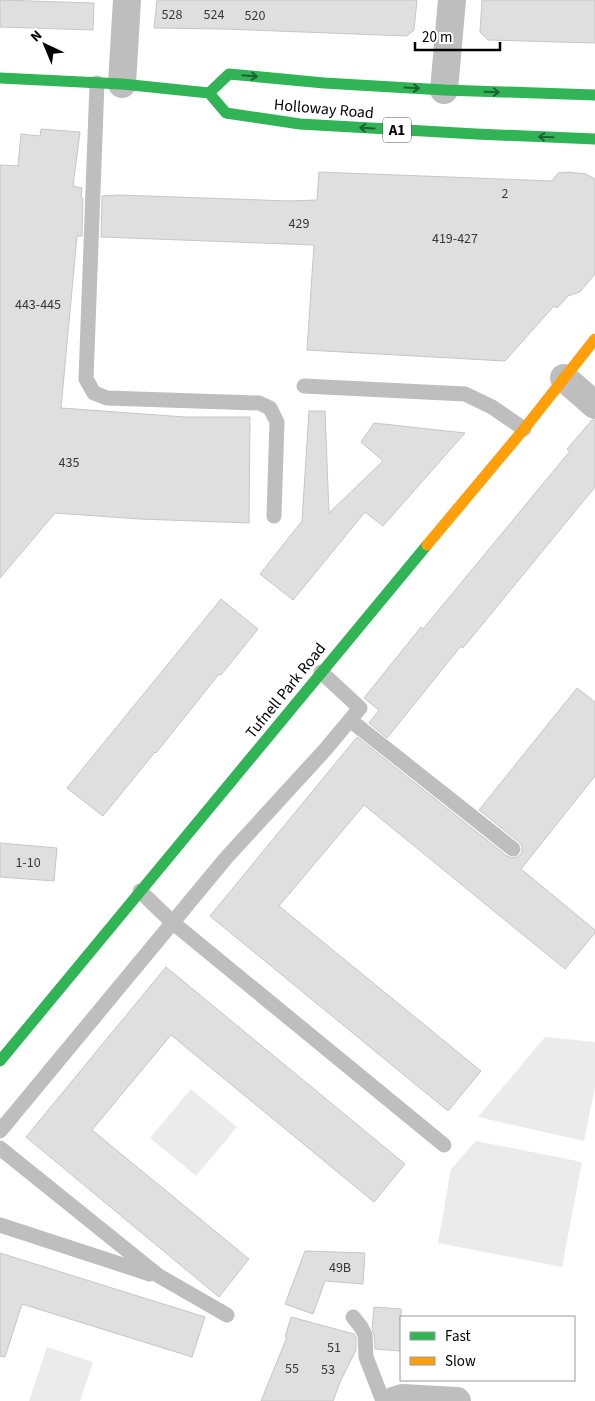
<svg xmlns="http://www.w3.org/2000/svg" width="595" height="1401" font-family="'Source Sans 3',sans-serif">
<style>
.green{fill:#ebebeb}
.building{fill:#dfdfdf;stroke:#c6c6c6}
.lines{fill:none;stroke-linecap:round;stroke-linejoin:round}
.lane{stroke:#bebebe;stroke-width:15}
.street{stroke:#bebebe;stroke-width:28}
.fast{stroke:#30b455;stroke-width:11}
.slow{stroke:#ff9f0a;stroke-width:11}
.oneway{stroke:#1a632f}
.labels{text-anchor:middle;stroke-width:4;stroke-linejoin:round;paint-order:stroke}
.number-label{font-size:14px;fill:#383838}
.shield{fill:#fff;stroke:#4c4c4c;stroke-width:1}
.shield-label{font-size:15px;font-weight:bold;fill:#000}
.street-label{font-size:16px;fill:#000;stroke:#fff}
</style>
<rect width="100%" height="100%" fill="#fff"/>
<path class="green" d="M545,1037L595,1042V1087L584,1141L478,1117Z
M191,1089L237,1127L196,1176L150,1138Z
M476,1141L582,1162L562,1267L438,1243L451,1169Z
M47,1347L93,1362L80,1401H29Z"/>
<path class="building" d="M0,0L94,3L93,30L0,27Z
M157,0H417L414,30L407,36L224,29L154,28Z
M482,0H595V43L488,40L480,32Z
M41,129L80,132L73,186L82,188L81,198H83L82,236H77L61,408L185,417H250L249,523L140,519L55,513L0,578V165L18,166L21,134L40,136Z
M319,172L552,181L558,173L568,172L586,174L595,179V274L580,292L568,296L557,308L554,306L505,361L307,350L314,245L101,237L102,196L119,195L289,201L317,200Z
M309,411H325L329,513L383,461L361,442L374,423L465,433L383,526L365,512L293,600L260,574L302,521Z
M592,420H595V487L463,648L461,646L387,738L369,723L379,710L364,698L421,627L423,629L570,451L567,449Z
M221,599L258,629L221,675L219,674L156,753L155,752L103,816L67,788Z
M577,688L595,702V776L521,869L595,930V933L565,969L364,805L279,906L481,1071L448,1111L210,916L357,737L507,856L512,858L517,857L521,854L522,850V846L519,842L479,810Z
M0,843L57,848L54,881L0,877Z
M166,967L405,1164L374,1202L171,1035L92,1130L249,1259L219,1297L26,1137Z
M305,1251L365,1253L363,1284L325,1281L313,1314L285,1304Z
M0,1253L205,1317L192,1357L22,1304L5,1357L0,1356Z
M374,1307L401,1309V1351L375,1349L374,1335L372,1329Z
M291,1317L354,1334L356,1337V1350L341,1380L333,1401H261L287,1337H285Z"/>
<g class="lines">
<path class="lane" d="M97,83L86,379L94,393L107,398L259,403L270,408L277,422L274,516
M304,386L465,394L492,407L524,429
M321,672L360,708L350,720L513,849
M140,891L172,922L444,1145
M0,1131L226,858L324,751L350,720
M0,1148L159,1276L227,1315
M0,1225L150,1274
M353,1317L361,1327L365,1335L366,1357L383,1401"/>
<path class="street" d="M122,84L127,0
M444,90L452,0
M564,378L595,405
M393,1401L402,1398L457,1401"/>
<path class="fast" d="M0,78L122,84L209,93L226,113L300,124L476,134L595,139
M209,93L229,74L324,83L444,90L595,95
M0,1061L427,545"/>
<path class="slow" d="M427,545L524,429L595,339"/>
</g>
<defs><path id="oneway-shaft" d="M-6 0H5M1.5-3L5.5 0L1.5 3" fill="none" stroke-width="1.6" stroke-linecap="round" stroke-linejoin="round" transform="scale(1.25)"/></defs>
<g class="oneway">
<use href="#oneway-shaft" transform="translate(250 76) rotate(5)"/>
<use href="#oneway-shaft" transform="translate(412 88) rotate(3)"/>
<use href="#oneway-shaft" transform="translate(492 92) rotate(2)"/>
<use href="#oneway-shaft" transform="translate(367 128) rotate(-177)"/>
<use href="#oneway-shaft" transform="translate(546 137) rotate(-178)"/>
</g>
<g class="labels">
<g class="number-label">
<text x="172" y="19">528</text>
<text x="214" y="19">524</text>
<text x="255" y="20">520</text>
<text x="505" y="198">2</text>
<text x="299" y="228">429</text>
<text x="455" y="243">419-427</text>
<text x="38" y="309">443-445</text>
<text x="69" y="467">435</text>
<text x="28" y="867">1-10</text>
<text x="340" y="1272">49B</text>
<text x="334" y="1352">51</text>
<text x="292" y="1373">55</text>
<text x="328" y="1374">53</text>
</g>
<rect class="shield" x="383" y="117.5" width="28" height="25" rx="4"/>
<g class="shield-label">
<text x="397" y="135">A1</text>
</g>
<g class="street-label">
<text transform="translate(324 108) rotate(5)" y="6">Holloway Road</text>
<text transform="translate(285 690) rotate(-51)" y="6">Tufnell Park Road</text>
</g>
</g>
<rect x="400" y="1316" width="175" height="65" fill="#ffffff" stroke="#999999"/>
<rect x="410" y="1332" width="25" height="8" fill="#30b455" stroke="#999999"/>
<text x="445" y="1341" font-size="15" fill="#000000">Fast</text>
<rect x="410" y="1357" width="25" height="8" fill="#ff9f0a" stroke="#999999"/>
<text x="445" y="1366" font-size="15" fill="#000000">Slow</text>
<g transform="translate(45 45) rotate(316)" stroke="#ffffff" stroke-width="4" paint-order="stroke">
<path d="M0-4L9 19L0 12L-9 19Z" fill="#000000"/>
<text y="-8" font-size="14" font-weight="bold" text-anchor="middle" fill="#000000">N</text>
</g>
<path d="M415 42v8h85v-8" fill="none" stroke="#000000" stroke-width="2.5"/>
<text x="422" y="42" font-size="15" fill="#000000" stroke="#ffffff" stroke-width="4" paint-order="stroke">20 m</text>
</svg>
